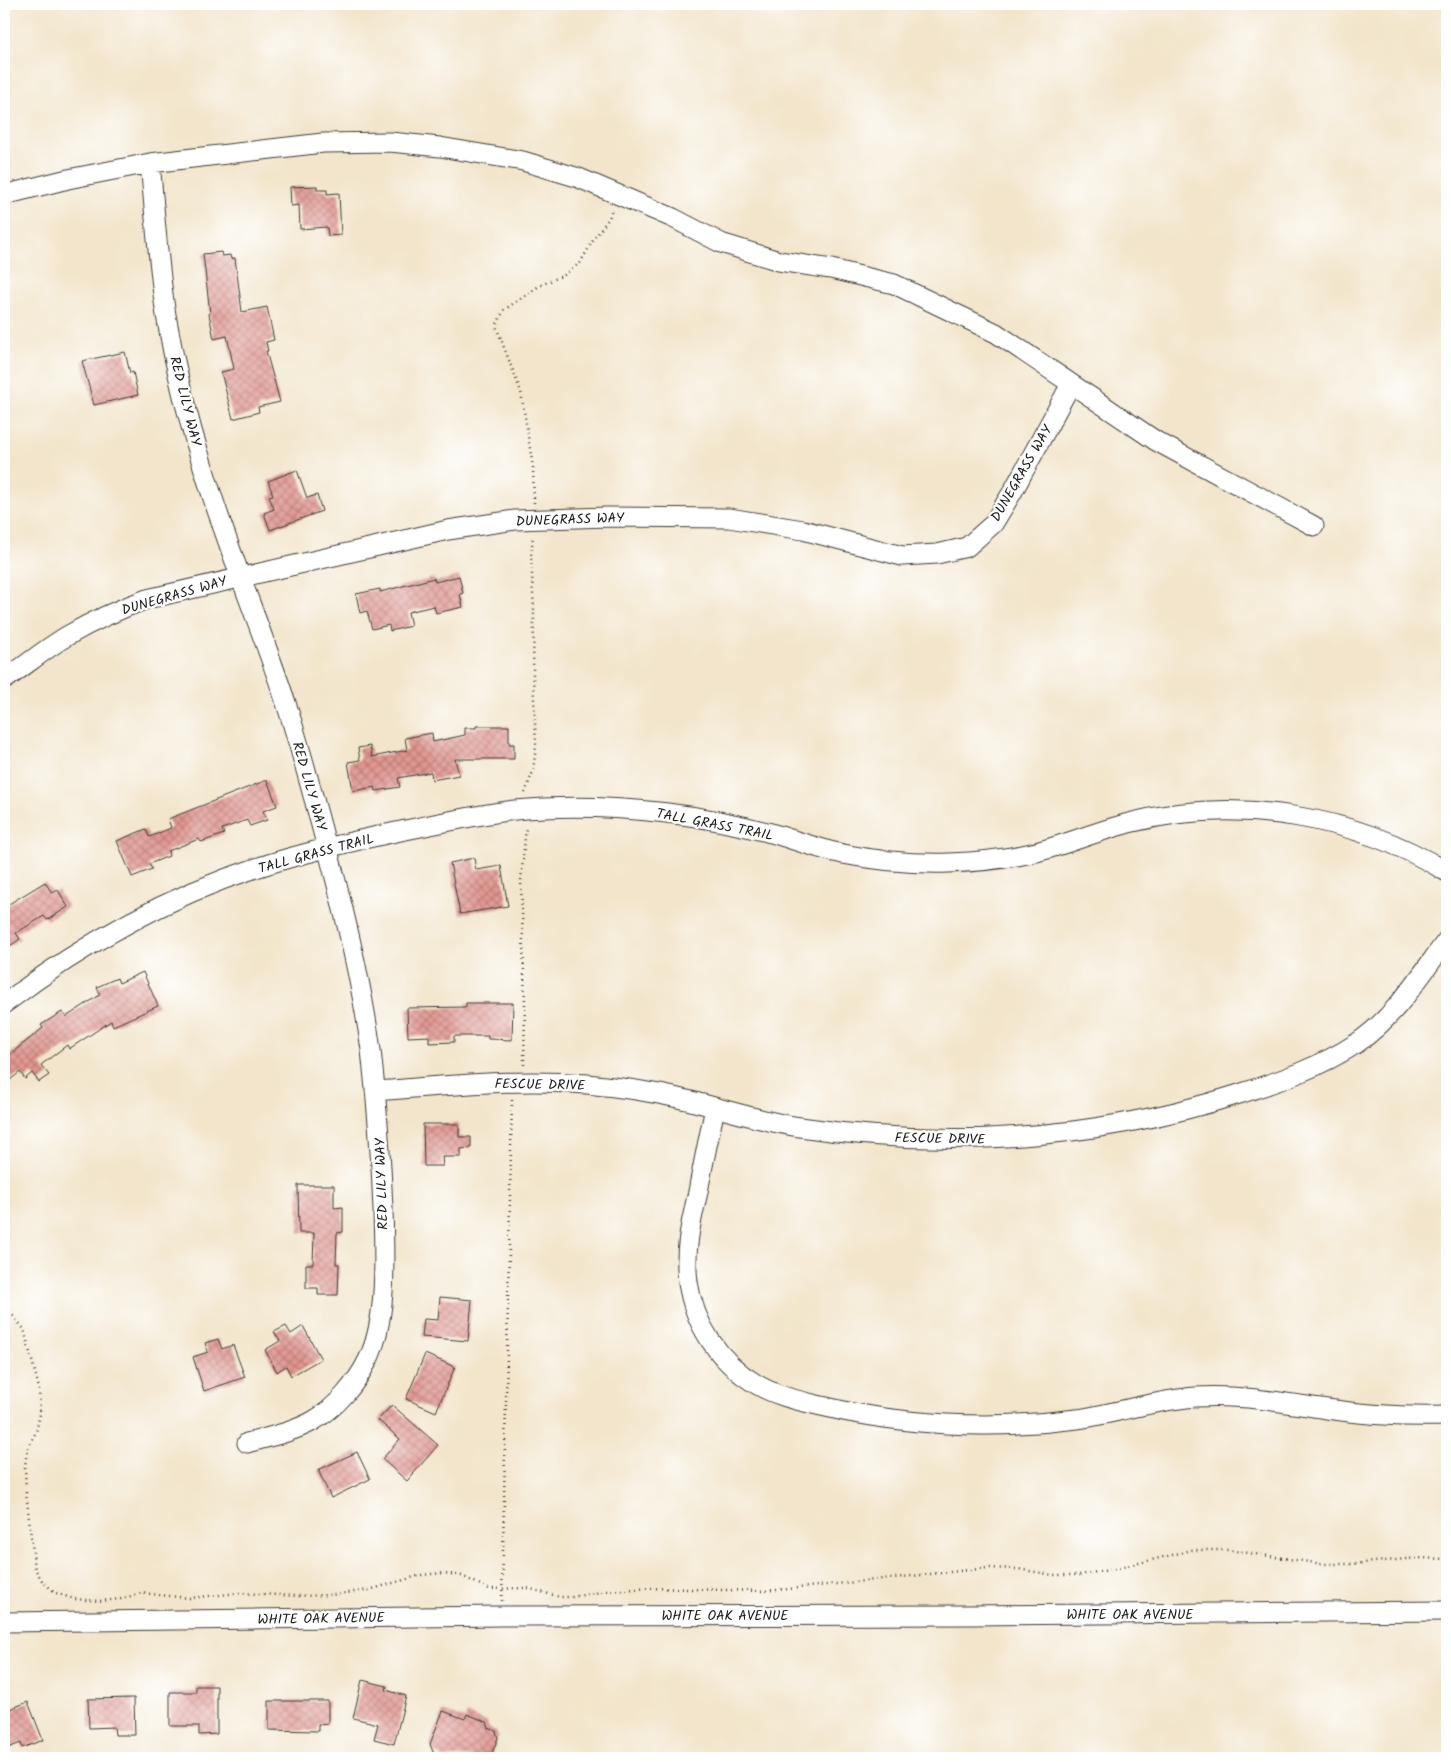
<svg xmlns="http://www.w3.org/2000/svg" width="1451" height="1762" font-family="Kalam,sans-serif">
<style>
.building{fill:url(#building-cross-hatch)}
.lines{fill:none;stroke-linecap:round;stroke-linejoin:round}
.minor-casing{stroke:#3c3a36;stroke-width:21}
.path{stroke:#3c3a36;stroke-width:2.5;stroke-dasharray:1 4;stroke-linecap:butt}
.minor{stroke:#fff;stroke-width:19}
.labels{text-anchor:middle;stroke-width:4.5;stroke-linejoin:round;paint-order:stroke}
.street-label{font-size:14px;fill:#1c1c1c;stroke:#fff}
</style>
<defs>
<pattern id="building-cross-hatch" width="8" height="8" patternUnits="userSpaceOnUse" patternTransform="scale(1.25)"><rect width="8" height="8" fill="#e29791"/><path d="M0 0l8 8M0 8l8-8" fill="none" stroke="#b67a76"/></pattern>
</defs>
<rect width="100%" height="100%" fill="#fff"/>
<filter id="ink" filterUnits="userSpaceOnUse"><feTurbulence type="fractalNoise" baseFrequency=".02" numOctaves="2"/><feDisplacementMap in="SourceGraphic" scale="10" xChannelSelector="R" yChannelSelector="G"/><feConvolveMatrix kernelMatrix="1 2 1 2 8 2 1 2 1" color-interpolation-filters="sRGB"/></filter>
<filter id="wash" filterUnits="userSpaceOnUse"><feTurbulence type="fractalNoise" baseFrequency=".0096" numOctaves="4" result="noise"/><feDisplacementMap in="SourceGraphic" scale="20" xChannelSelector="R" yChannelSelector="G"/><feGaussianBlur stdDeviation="1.12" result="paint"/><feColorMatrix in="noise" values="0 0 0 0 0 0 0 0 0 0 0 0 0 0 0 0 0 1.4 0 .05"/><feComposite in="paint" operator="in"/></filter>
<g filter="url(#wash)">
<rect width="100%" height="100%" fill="#f2e5cb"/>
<g id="blocks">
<path class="building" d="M317,186V190H327V194L339,193L341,235L328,236L327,227L300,229L299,205L291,206L290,187Z
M221,252L222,256L230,255L231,259L235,258L242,312L267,307L274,340L266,342L268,351H266L280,402L258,407L259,412L233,419L221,372L234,369L227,336L214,339L209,314L210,313L203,254Z
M125,352L130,373L133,372L138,395L94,405L82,361Z
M297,470L307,498L317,495L322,511L270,530L264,513L274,509L269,496L273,495L268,481Z
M459,576L463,593L460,594L463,607L436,613L434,606L408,612L411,626L390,631L389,625L372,629L367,611L360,613L356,594L380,589V592L434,578L435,582Z
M476,726H509V744H514V759H455L459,775L432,780L431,772L398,778L400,787L376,791L375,787L353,791L348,762L360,760L358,748L370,746L372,757L407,750L405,738L432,733L433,742L465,735V728H476Z
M267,780L277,806L263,811L267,820L250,826L247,820L222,829L224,834L201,842L199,839L168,851L169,856L149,864L152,869L132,877L117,841L146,829L149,837L171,828L168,819Z
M474,858L476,870L501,866L508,906L460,914L450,863Z
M45,882L52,893L58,890L68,907L47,920L44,916L16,933L20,939L4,950V907Z
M143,972L158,1006L113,1026L111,1021L69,1049L67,1045L41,1065L49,1075L39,1082L32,1073L25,1079L20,1072L4,1085V1059L43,1028L41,1025L62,1012L66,1017L100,995L97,987L117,978L119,983Z
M466,1003H513L512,1040L488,1039V1036H454V1042L429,1043V1036L408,1037L407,1008L466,1007Z
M423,1124H459V1137H471V1148L461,1149V1157H442L443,1166H424Z
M298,1185H334V1208L343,1207V1232L337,1233L336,1264H339L338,1295H318V1288H306V1264H313L314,1233H299Z
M440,1297L472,1300L468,1341L422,1337L424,1319L438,1320Z
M286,1326L291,1334L303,1326L321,1359L291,1376L286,1366L277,1372L265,1350L280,1341L274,1332Z
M218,1339L222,1349L233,1345L245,1377L204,1391L193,1357L208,1352L205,1343Z
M425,1354L455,1367L436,1412L406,1399Z
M392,1405L438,1445L407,1481L382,1459L400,1439L378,1420Z
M357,1452L370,1479L331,1498L318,1470Z
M362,1680L387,1686L386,1690L406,1696L394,1744L374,1739L378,1724L353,1718Z
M196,1686H217V1734L199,1735V1726H170V1692H196Z
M134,1698L135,1735H115L114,1727L89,1728L88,1699Z
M269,1701H328V1724L318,1725V1731L269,1730Z
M28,1702L43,1740L22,1748L21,1743L8,1748L4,1736V1711Z
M443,1711L465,1719L467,1714L487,1722L489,1728L496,1731L498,1738L490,1758L457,1757L442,1758L441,1756L433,1752L430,1744Z"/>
</g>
</g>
<g filter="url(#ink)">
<use href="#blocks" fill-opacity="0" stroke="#3c3a36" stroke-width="1"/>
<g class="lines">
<defs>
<path id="minor" d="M150,163C155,214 158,265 166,315C175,368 188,420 204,470C228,550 261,627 287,706C301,750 313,795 325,840C344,909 361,979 371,1050C377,1103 381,1156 383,1209C384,1255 388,1318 368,1360C356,1384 336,1408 313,1421C293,1432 269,1437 247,1443
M4,195L68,179L150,163L323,143L390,142L440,147L523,161L579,178L673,218L721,243L779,261L831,269L894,284L996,333L1156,441L1314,526
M4,680C25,666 45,649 67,636C93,621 119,609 147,599L448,530L515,520L608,517L729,518L803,530L902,556L937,554L967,547L993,524L1013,491L1071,384
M4,1004C79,947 166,897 256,868C302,853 349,842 396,832C435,824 475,815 515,810C565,805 617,807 667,813C701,817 737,824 771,833C795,840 819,849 843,854C878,861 913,864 949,863C977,862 1005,859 1032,853C1066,845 1099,830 1133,822C1237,796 1356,816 1447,872
M375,1091C446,1086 516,1078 587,1084C617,1087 648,1091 678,1098C719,1107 758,1121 800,1127C947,1149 1094,1140 1236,1095C1277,1082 1321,1067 1357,1043C1395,1017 1420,976 1447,940
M715,1108C709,1136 703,1164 698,1192C691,1222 684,1251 688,1282C694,1324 719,1362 756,1384C774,1395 796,1400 817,1405C901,1426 992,1430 1077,1419C1117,1413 1156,1400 1196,1397C1241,1394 1283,1403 1327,1409C1366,1415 1408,1417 1447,1416
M4,1622L501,1616L969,1615L1447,1611"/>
</defs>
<use href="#minor" class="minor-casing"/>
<path class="path" d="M534,503L533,467L521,392L496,326L504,310L539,286L564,275L580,263L594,239L609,218L612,210
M525,793L533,771L536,746L533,675L534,611L531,556L533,535
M524,1065L525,1003L521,881L526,826
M4,1311L13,1316L24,1329L39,1388L40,1414L36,1432L27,1450L25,1466L26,1493L35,1569L43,1582L56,1593L74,1599L99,1601L121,1599L141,1593L189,1598L240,1593L297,1596L332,1595L369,1590L421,1575L444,1573L462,1576L489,1589L527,1588L560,1597H572L606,1591L651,1588L762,1591L789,1589L988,1568L1018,1569L1053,1575H1079L1115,1569L1192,1550H1228L1323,1564H1353L1417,1558L1447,1559
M502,1601L512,1099"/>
<use href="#minor" class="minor"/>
</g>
</g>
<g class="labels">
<g class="street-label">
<text transform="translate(186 401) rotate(76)" y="5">RED LILY WAY</text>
<text transform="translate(1021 473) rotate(-60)" y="5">DUNEGRASS WAY</text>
<text transform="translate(570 519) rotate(-2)" y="5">DUNEGRASS WAY</text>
<text transform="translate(174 595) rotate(-16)" y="5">DUNEGRASS WAY</text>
<text transform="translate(310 786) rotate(74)" y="5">RED LILY WAY</text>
<text transform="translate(715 824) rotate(11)" y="5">TALL GRASS TRAIL</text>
<text transform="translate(316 853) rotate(-15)" y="5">TALL GRASS TRAIL</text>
<text transform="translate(540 1084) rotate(1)" y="5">FESCUE DRIVE</text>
<text transform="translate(940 1138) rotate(1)" y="5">FESCUE DRIVE</text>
<text transform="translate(381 1184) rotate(-92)" y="5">RED LILY WAY</text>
<text x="1130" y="1619">WHITE OAK AVENUE</text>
<text x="725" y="1620">WHITE OAK AVENUE</text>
<text transform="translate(321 1618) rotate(-1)" y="5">WHITE OAK AVENUE</text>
</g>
</g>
<rect width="1451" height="1762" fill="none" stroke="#fff" stroke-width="20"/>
</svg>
